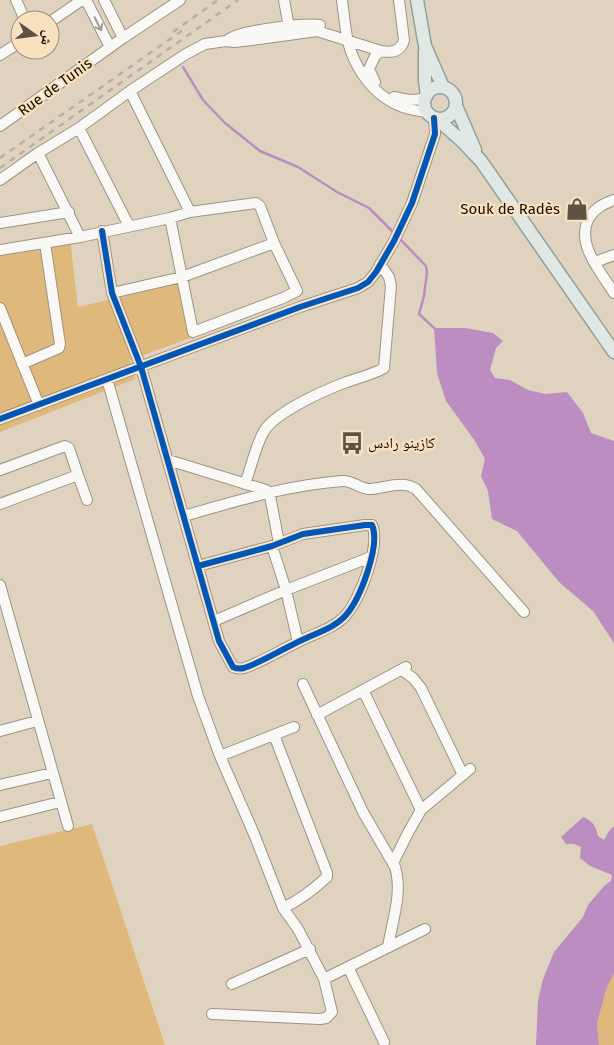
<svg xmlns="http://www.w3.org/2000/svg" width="614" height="1045" font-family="'Fira Sans','Noto Naskh Arabic',sans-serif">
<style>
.grass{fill:#dfb97c}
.water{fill:#bb8dc0}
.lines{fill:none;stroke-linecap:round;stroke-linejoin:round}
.stream{stroke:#bb8dc0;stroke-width:2.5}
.minor-casing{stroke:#9d9385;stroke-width:12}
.major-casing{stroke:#93a097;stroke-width:15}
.minor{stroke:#faf8f5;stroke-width:10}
.major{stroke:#dfe8e5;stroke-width:12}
.rail{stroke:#b4b0ab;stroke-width:2.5;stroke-dasharray:6 6;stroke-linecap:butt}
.cycleway-casing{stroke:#f9e1bf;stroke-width:9}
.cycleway{stroke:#0057b8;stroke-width:6}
.oneway{stroke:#9f9a94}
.labels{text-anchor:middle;stroke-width:4.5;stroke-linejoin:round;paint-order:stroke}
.street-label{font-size:15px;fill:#160e03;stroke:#f9e1bf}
.poi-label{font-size:15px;fill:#160e03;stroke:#f9e1bf;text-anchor:end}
</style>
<rect width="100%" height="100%" fill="#dfd2bf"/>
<path class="grass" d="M70,239L78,307L178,283L190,338L130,360L135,379L0,432V252Z
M92,824L165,1045H0V846Z
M614,973V1045H599L597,1023L607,987Z"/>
<path class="water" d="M434,328H465L493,333L503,341L496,348L490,370L495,378L510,380L528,390L546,394L567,392L583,413L591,433L614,441V643L593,611L559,582L517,531L492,519L488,491L481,476L485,459L475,441L446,401L437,373Z
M583,817C593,821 596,826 598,836L604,840L609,831L614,826V973L607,987L597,1023L599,1045H536L538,1001L543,979L554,952L583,917L588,905L604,886L611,881L612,875L590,866L580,858L581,847L574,844H566L561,837Z"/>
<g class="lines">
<path class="stream" d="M183,67L203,100L225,123L260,151L298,167L337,192L369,208L394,233
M399,238L426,266L427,272L424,296L419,314L434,328"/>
<defs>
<path id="minor" d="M16,0L25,20
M86,0L110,47
M104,0L123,38
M284,0L290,33
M342,0C344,14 345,29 348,42C353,63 368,87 387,99C398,107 414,111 427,112
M50,22L82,0
M229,39C244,30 301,23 320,25
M0,55L20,42
M375,82L369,69L375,56L381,51
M130,91L190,212
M394,97L409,100L425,99
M0,126L123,38L180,0
M79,128L129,226
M38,153L80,237
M0,180L38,153L79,128L130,91L186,54L205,44L226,41L235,42L252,40L317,31L381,51C391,53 401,52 404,40L399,0
M614,200C603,204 595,208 589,218C575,244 601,272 614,293
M0,223L69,212
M102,231L112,293L141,367L219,641L233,667C237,669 240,669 244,668C262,662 279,651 296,643C312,634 334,629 346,615C360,599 381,545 372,525H365L303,534L272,546L198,566
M0,250L80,237L170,218L190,212L256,203L260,206L274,243L297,291L283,298L193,332L170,218
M595,262L614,255
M112,293L182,277L274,243
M0,308L39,405
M22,364L59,348L60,344L45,243
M107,379L198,696L220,756L254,834L283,908L298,929L324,979L332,1012L326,1018L320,1019L212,1014
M0,419L300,307L358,288L368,282L376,272L394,241L412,203L435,134L434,118
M168,460L266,490L270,496L279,543
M0,470L65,446L69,448L78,475L0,504
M78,475L87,500
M245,484C251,468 255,448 263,433C273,413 323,391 344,383C357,378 372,375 384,368L391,286L389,277L380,264
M184,516C236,501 288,485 342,481C353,480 361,490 371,489C386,488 402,480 416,489L524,612
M272,546L286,590L298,642
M0,585L68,826
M214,621L286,590L371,557
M402,670L413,678L421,688L463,775
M303,684L363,812L395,867C403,892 392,922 388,947
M363,690L421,810
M317,715L406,667
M0,731L37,721
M274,735L327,873V877C313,890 300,900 283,908
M220,756L294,727
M0,785L52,773
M0,817L60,802
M393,863L409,831L421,810L470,769
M348,967L384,1042
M324,979L425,929
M232,984L310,949"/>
<path id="major" d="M417,0L425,46L443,87
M425,51V81L427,95
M424 103a16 16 0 1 1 32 0a16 16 0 1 1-32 0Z
M456,106L475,150
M437,119L463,142L481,161L614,352"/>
</defs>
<use href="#minor" class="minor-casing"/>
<use href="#major" class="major-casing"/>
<use href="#minor" class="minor"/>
<use href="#major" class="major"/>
<path class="rail" d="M173,32L218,0
M0,158L183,30
M0,168L238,0"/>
<defs>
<path id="cycleway" d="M102,231L112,293L141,367L219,641L233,667C237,669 240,669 244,668C262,662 279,651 296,643C312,634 334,629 346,615C360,599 381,545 372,525H365L303,534L272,546L198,566
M0,419L300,307L358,288L368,282L376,272L394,241L412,203L435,134L434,118"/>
</defs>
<use href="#cycleway" class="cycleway-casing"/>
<use href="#cycleway" class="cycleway"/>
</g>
<defs><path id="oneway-shaft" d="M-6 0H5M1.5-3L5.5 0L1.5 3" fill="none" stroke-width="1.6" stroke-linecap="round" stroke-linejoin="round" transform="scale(1.25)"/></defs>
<use class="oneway" href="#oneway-shaft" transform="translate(98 24) rotate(63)"/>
<defs>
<symbol id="shop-bare" viewBox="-9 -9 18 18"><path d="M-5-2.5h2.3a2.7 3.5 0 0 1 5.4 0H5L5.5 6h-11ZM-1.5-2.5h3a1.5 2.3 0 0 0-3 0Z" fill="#5c5345" stroke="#f9e1bf" stroke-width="2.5" paint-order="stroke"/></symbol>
<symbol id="bus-bare" viewBox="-9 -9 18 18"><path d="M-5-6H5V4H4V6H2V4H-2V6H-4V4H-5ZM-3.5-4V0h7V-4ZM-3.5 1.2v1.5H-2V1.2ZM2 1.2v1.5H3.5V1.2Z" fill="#5c5345" stroke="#f9e1bf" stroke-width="2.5" paint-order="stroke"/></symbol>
</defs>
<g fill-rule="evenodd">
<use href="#shop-bare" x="561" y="193" width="32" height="32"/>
<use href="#bus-bare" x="336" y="427" width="32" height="32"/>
</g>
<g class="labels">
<g class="street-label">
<text transform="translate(55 87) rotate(-36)" y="5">Rue de Tunis</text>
</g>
<g class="poi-label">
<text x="560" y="214">Souk de Radès</text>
<text x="368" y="448" text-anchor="start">كازينو رادس</text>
</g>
</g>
<g transform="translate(35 35) rotate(104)"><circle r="24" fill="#f9e1bf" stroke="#9e8d74"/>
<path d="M0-4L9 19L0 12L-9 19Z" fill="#5c5345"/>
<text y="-8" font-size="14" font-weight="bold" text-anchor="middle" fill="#160e03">ش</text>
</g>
</svg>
